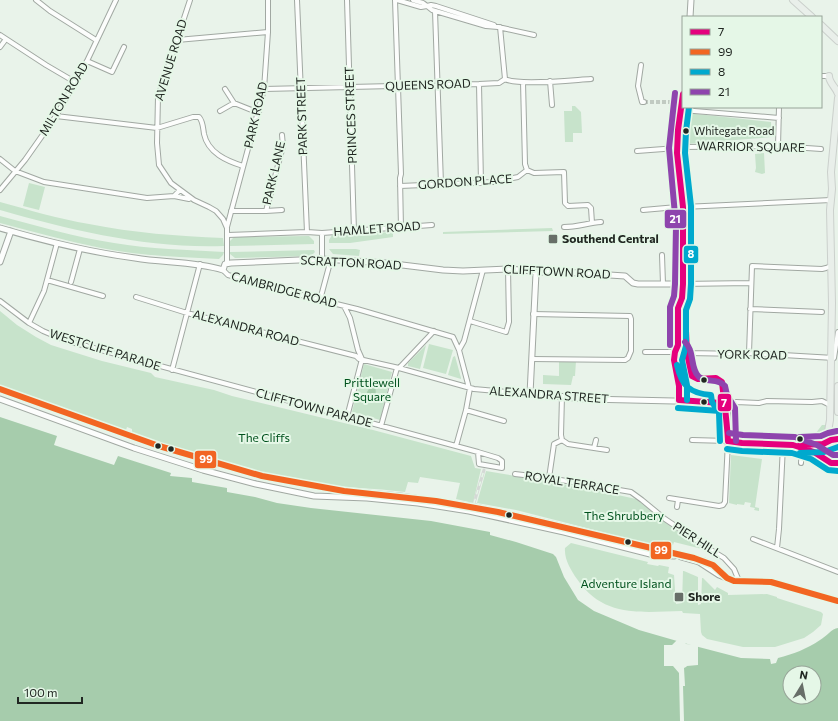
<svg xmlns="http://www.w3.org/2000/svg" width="838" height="721" font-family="Commissioner,sans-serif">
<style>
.green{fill:#c7e3cb}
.water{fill:#a6ccac;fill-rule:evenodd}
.pier{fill:#e9f3ea}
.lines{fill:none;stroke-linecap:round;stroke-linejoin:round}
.minor-tunnel{stroke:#c1cac2;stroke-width:4;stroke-dasharray:4 2;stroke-linecap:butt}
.minor-casing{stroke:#a1a8a2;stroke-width:6}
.tertiary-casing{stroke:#a1a8a2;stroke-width:7}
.primary-casing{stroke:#cbd0cc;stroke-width:8}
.minor{stroke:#fcfdfc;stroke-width:4}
.tertiary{stroke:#fcfdfc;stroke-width:5}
.primary{stroke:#e9efea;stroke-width:6}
.rail-casing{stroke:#d5d9d6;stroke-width:3}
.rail{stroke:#e5f7e7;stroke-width:1.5;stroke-dasharray:4.5;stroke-linecap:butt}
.bus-1-casing{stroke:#e5f7e7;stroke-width:9}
.bus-2-casing{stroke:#e5f7e7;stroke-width:9}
.bus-3-casing{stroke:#e5f7e7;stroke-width:9}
.bus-4-casing{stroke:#e5f7e7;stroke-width:9}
.bus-1{stroke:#e5007d;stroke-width:6}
.bus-2{stroke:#f26522;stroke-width:6}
.bus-3{stroke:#00a9ce;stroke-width:6}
.bus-4{stroke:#8e44ad;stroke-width:6}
.bus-dot{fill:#212722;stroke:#e5f7e7;stroke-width:1.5}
.poi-dot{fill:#676e68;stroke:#e5f7e7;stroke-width:1.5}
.labels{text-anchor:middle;stroke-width:4;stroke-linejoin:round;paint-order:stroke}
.bus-label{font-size:11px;fill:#212722;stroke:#e5f7e7;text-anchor:start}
.street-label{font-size:12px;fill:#212722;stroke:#e5f7e7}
.poi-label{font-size:12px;font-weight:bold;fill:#212722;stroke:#e5f7e7;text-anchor:start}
.park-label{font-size:12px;fill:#00511d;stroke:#e5f7e7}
.line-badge{stroke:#e5f7e7;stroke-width:1.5}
.badge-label{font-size:11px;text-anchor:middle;font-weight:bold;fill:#fff}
</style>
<rect width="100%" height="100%" fill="#e9f3ea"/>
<path class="green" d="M572,106H575L581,112L582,133H573V142H565L564,111H572Z
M687,113L771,122L772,137L685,144Z
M764,153L765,173L762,174L755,172L756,168L755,154Z
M29,183L45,187L39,210L23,206Z
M0,202C29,210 59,219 89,224C133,233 178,236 223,238L224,246C150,249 70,230 0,210Z
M0,216C37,226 75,237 114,243C150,249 187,250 224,252L223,255L219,259C180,257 140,256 101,248C67,241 34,232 0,223Z
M552,228L553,231L443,234V232Z
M393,232V237L350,243H329V240L332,235Z
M309,236L314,241V244L230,246V241L234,237Z
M329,249H356L360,250L359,256L333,254Z
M314,250L315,252L311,256L235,258L230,254V252Z
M0,311L17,325L36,337L51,345L102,361L151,373L155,377L214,390L232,396L373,430L471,456L475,468L481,469L473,503L456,499L460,483L420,477L418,483L408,482L405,492C374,488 344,488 313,483C264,474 214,462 166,445C154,441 143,436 132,432V429L127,427L126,430L89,418L0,385Z
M429,344L453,350L446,374L423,368Z
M426,345L420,369L408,366V363Z
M455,356L461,378V379L448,375L453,357Z
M559,361H576L575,376H573L571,385L543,384V375L559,376Z
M364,364L392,372L380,420L352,412Z
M822,425H827C825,436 820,442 809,442Z
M838,441V460L832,459L829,456L827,449L831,443Z
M731,455L762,459L755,507L759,508V511L754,510L755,508L750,507L751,503L745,502L744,505L737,504V505L729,503Z
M486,471L586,488L636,499L644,505L650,508L662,520L702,549L674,542L673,545L666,544L667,541L663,540L661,547L516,510L477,503Z
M571,543L648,562L647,564L658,566L659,565L669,567L668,573L674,575L676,604L682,603L683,571H684L698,577V605L701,604L702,578H703L715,590L717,587L728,593V595L767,594L777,597V598L821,612L823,614L821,625L813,632L804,638L775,647H743L707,639L702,635L701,632L700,614L683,613L682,611C641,612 603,618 577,579C571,570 564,559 565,548Z"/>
<path class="water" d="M372,384L375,385C376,391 377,397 370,401L368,399L367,392Z
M0,417L57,436L54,445L114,465L118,456L171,473L170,476L192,478V482L227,488V492L255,497L277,503L311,508L431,521L490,532V535L516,542L553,554L556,557L564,577L578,600L594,611L639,630L691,645L741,658L770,659L771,664L776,663L778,658C793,654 807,649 820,640C826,637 832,628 838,628V721H0ZM790,673H814V697H790Z"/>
<path class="pier" d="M678,639L684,641L686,644L698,645V665L687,666L686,667L684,668L685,686H683L684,721H680L679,673L673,666H664V645H672Z"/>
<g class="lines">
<path class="minor-tunnel" d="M644,102H673"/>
<defs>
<path id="minor" d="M36,0L50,11L96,40
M190,0L158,97L157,143L159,165L171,183L194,200L209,207L216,211L223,219L227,228V263
M297,0L307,232
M347,0L354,231
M395,0L401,174L400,178L401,228
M397,0L421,7L427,6L432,10L486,26L498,27L534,35
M413,0L423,3L427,6L431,5L436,6L494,25
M435,11L441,184
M500,27L505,79
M0,35L46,65L75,82
M177,40L268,32
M0,47L6,39
M87,61L112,72L124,47
M641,65L638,86L642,102H644
M821,76H829
M550,81L552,105
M523,82L525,164L527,170
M479,84L481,183
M225,89L234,103L259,113
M264,89L479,84L499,83L505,79C518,86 573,80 591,79
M673,102H682
M682,110L779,118
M220,111L234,103
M56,116L157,128L193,117H199C203,121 203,128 204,134C208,153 227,161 243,166
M778,146L779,107
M681,147L778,146L821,149
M637,151L677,148
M0,159L15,171L44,182L147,198L174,196L180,190
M527,170L534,173L564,172L565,203L568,206L588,205L591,208L592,223
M400,186L493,182L518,177L527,170
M0,190L25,160L56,116L87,61L116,0
M174,196L189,199
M683,207L831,200
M643,210L677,207
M231,211H266L283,146L282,135
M266,211L282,210
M227,227L264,89L268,32V0
M564,227C577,227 588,223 601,222
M322,233V259
M228,235L307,232L322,233L432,225
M662,255L663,284
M223,270L228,275L320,300L357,309L453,337L459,350L469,388
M47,280L103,296
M71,282L80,249
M681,284L751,283
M136,297L187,313L356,356L359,359L399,368L474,389L530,394
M320,300L331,259
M0,301L29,323L43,331L64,340L478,452L498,458L502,461V468L479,464L478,452
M344,306L350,318L358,350L362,359
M750,309L822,312
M470,321L506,332L509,322L508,269
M29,323L44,291L57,243
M678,345L680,349L687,353L745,354L749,353L834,358L838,332
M459,350L464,341L483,270
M645,352H675
M749,353L752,266L822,269L826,268L831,266
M532,359L625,360L628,358L631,351V319L630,316L533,314
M399,368L434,331
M172,370L200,264
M562,396L561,435L562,440L568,444L607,450
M466,410L504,421
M727,410L730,404L736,402L759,403L767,401L812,402L822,401L830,405
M347,417L362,359
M381,426L397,368
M456,446L466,410L470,388
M594,448L596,440
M801,463L802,446
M515,474L549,478L631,492L642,500L665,519L711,550L724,558L734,569L739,581
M549,478L554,444L562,440
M669,498L719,506L723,505L725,502L728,441L692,440
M677,507L678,500
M753,539L838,572
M777,548L779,529L783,445"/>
<path id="tertiary" d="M690,17L691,0
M682,111L683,94
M680,161L681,125
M0,228C44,241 89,252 135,258C164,263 194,261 223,270L225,264L231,263L322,259L386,263L443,270L463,271L508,269L533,271L536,273L548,271L625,276L633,283L638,284H677
M0,262L11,231
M536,273L530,394L587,399L717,402C733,405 727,429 728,441L742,443L802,445L826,443
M679,305L683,284L684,226L682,200L680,188L677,153L678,130L682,110
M0,389L159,446L262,476L344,491L400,496L475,507L530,519L674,553
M0,399L134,448L203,470L256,484L314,496L367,498L418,503L469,511L564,532L654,555L674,556
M679,400V386L674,360L675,352L678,345L677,200L680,188
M798,447L814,452L828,461
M681,557L699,562L719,575L734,581L771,582L838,601
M704,561L713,565L726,577"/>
<path id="primary" d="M793,0L812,17
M821,25L838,41
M829,76C829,83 836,87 838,94
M838,98L831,172L832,189L830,210L832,303L830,420L826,443L824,449L825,457L827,460L831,463H838
M838,386V412
M826,443L831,440L838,439"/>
</defs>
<use href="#minor" class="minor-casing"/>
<use href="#tertiary" class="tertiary-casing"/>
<use href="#primary" class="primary-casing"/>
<use href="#minor" class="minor"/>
<use href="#tertiary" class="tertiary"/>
<use href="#primary" class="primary"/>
<defs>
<path id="rail" d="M474,503L484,470"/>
</defs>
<use href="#rail" class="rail-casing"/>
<use href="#rail" class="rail"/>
<defs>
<path id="bus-1" d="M686,331L687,353L692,376L698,379L716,378L722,382C724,402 727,421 728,441
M679,400V386L674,360L675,352L678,345V308L682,298L683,284V207L677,153L678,130L683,94
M679,400L721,403
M728,441L742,443L793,445L814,452L831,463H838
M800,445L823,444L831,440L838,439"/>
<path id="bus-2" d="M0,389L159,446L262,476L344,491L436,501L498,512L694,558L713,565L727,578L734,581L771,582L838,601"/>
<path id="bus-3" d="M677,365C682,386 689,393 711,395L712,402L719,413L720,441
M687,400V385L682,360L686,346V310L690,299L691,284V206L685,153L686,131L689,107
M678,408L720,411
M727,449L742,451L792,453L811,459L828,470L838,471
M800,453L824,452L838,447"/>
<path id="bus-4" d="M685,342C687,344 689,347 690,350C693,358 692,371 699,377C707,383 718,378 725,386L727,395L735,408L736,441
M670,345V307L674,296L675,284L676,226L669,148L675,93
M729,433L743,435L795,437L817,445L833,455H838
M800,437L821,436L828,433L837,431"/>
</defs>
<use href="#bus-1" class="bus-1-casing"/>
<use href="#bus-2" class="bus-2-casing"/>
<use href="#bus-3" class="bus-3-casing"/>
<use href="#bus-4" class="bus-4-casing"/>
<use href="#bus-1" class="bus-1"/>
<use href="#bus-2" class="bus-2"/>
<use href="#bus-3" class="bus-3"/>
<use href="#bus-4" class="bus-4"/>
</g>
<g class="bus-dot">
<circle cx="686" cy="131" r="3.5"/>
<circle cx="704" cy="380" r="3.5"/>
<circle cx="704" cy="402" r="3.5"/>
<circle cx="800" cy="439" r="3.5"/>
<circle cx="158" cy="446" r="3.5"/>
<circle cx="171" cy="449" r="3.5"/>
<circle cx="509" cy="515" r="3.5"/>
<circle cx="628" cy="542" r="3.5"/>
</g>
<g class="poi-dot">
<rect x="548" y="234" width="10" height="10" rx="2"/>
<rect x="674" y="592" width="10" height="10" rx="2"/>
</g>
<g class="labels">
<g class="bus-label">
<text x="694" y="135">Whitegate Road</text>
</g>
<g class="street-label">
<text transform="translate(171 60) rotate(-73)" y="4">AVENUE ROAD</text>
<text transform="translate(428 85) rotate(-2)" y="4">QUEENS ROAD</text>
<text transform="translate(64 99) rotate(-59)" y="4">MILTON ROAD</text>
<text transform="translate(256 115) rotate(-77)" y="4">PARK ROAD</text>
<text transform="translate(351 115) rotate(-92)" y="4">PRINCES STREET</text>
<text transform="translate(302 116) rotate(-92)" y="4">PARK STREET</text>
<text transform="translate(751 147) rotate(1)" y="4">WARRIOR SQUARE</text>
<text transform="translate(274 173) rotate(-77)" y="4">PARK LANE</text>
<text transform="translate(465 182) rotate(-4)" y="4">GORDON PLACE</text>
<text transform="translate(377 229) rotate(-4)" y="4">HAMLET ROAD</text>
<text transform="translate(351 263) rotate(3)" y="4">SCRATTON ROAD</text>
<text transform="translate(557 272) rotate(3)" y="4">CLIFFTOWN ROAD</text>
<text transform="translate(284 290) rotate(15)" y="4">CAMBRIDGE ROAD</text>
<text transform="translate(246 328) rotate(15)" y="4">ALEXANDRA ROAD</text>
<text transform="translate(105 350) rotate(17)" y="4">WESTCLIFF PARADE</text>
<text transform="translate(752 355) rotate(1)" y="4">YORK ROAD</text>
<text transform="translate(549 395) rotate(4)" y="4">ALEXANDRA STREET</text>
<text transform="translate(314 408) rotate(15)" y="4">CLIFFTOWN PARADE</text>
<text transform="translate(572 483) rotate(9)" y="4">ROYAL TERRACE</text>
<text transform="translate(697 540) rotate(33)" y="4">PIER HILL</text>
</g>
<g class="poi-label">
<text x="562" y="243">Southend Central</text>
<text x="688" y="601">Shore</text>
</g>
<g class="park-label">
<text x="372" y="387">Prittlewell<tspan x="372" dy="14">Square</tspan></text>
<text x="264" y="442">The Cliffs</text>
<text x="624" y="520">The Shrubbery</text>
<text x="626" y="588">Adventure Island</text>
</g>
</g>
<g class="line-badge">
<rect x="664" y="209" width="23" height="20" rx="4" fill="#8e44ad"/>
<rect x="683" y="245" width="16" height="19" rx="4" fill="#00a9ce"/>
<rect x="717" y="393" width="15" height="19" rx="4" fill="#e5007d"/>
<rect x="194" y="450" width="23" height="19" rx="4" fill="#f26522"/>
<rect x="650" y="541" width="22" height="19" rx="4" fill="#f26522"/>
</g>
<g class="badge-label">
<text x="675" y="223">21</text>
<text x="691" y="258">8</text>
<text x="724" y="407">7</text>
<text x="206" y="463">99</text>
<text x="661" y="554">99</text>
</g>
<rect x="682" y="16" width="140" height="92" fill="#e5f7e7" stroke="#97a498"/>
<rect x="690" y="29" width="20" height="6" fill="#e5007d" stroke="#97a498"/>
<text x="718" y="36" font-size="12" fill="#212722">7</text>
<rect x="690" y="49" width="20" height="6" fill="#f26522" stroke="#97a498"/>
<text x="718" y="56" font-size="12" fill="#212722">99</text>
<rect x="690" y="69" width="20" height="6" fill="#00a9ce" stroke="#97a498"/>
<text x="718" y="76" font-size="12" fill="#212722">8</text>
<rect x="690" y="89" width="20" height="6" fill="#8e44ad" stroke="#97a498"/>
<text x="718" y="96" font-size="12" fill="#212722">21</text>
<g transform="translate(802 685) rotate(10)"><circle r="19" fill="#e5f7e7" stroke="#97a498"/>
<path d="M0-3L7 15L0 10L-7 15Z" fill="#676e68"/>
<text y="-6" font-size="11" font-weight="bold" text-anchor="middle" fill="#212722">N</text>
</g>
<path d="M18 697v6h64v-6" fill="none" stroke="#212722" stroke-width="2"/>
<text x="24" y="697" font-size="12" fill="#212722" stroke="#e5f7e7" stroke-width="3" paint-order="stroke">100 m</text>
</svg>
